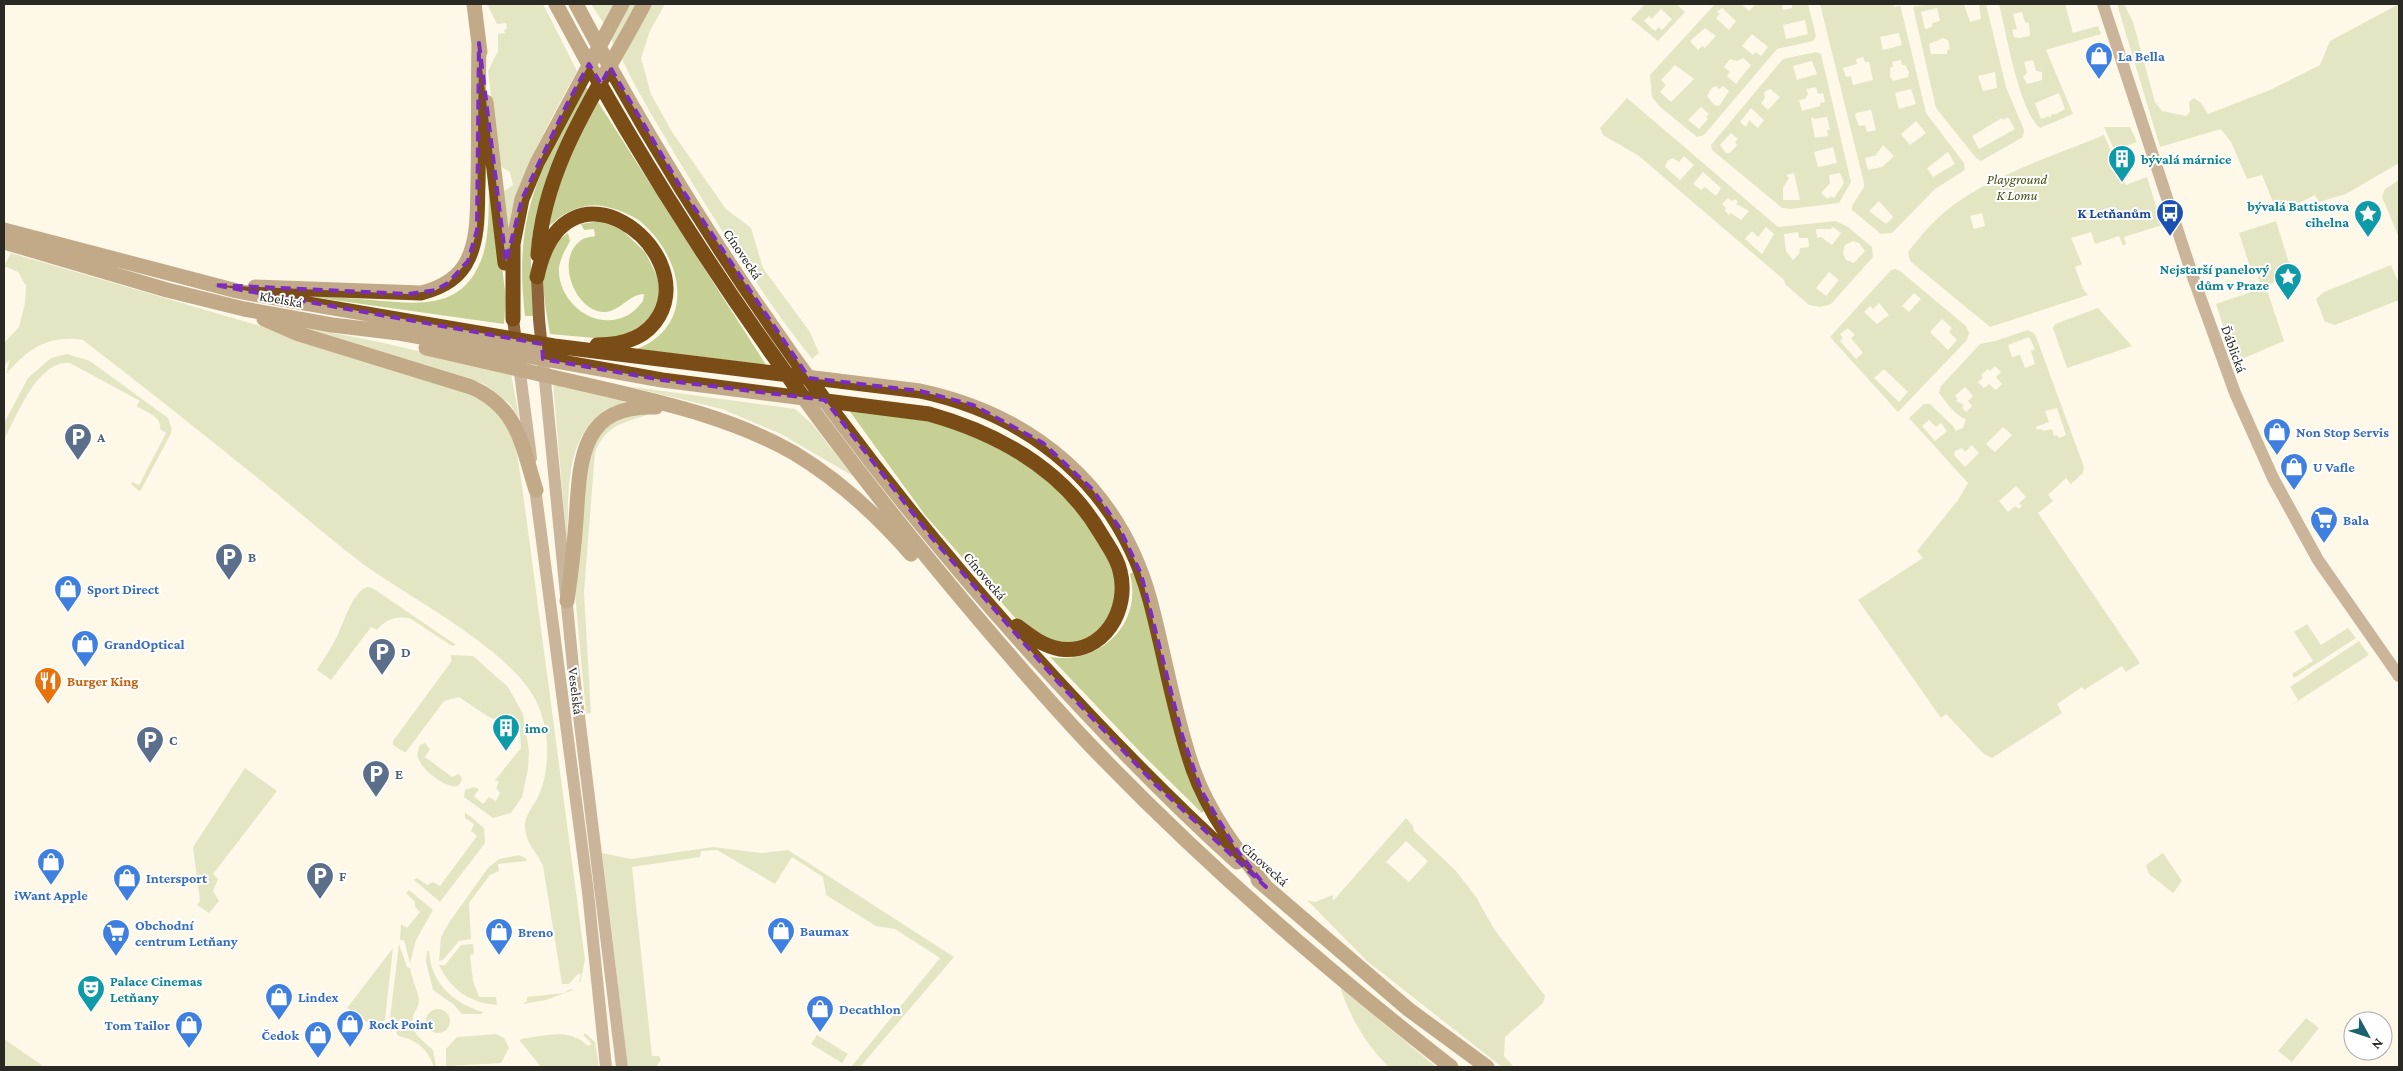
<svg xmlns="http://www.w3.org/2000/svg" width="2403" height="1071" font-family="'Crimson Pro',serif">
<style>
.green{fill:#c6d094;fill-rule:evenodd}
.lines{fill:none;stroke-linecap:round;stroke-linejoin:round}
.major{stroke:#8e653b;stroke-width:12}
.highway{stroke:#7b4d16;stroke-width:15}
.marked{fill:none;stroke:#7b2cbf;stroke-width:4;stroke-dasharray:10 6;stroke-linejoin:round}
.labels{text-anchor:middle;stroke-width:4;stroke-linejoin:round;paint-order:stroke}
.shop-label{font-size:14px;font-weight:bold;fill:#366cbe;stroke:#fff;text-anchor:start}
.culture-label{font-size:14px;font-weight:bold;fill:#0d838f;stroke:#fff;text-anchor:start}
.park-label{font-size:14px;font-style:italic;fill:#49501d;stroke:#fff}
.transit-label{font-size:14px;font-weight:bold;fill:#164399;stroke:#fff;text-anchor:end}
.street-label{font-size:14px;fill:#2b2924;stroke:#fff}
.service-label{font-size:14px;font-weight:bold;fill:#4e5e75;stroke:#fff;text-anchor:start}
.food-label{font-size:14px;font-weight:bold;fill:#c56008;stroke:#fff;text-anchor:start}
</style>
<rect width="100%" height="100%" fill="#fef8e9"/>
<path class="green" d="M487,4H543L577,71C549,123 518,175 509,235L504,191L513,185L510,172L500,166L488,71L498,51V34L505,33L504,30L507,29L506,23L497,24Z
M591,4H614L604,24Z
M629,4H638L615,47L610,37Z
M652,4H665L650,31L641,58L651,94L672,132L726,209L751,228L763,268L810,332L819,353L812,359C764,298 722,232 682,166C661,130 639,96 622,59Z
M1645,4H1676L1685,12L1658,41L1631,19ZM1661,9L1672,19L1662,30L1659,27L1655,31L1644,21L1649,16L1652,19Z
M1715,4H1741L1749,11L1756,4H1782L1783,10L1792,8V4H1808L1816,36L1813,41L1777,49L1704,135L1697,137L1659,106L1652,97L1650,75ZM1722,8L1736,21L1729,30L1716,18L1720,14L1717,12ZM1805,20L1808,34L1786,39L1783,25ZM1705,28L1716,36L1705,48L1702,46L1698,50L1690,41ZM1752,34L1768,47L1761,56L1756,52L1753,55L1742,46ZM1743,58L1751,65L1736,84L1727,76L1730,72L1724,67L1730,59L1737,61ZM1675,65L1694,79L1671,102L1660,92L1666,85L1661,80ZM1716,86L1719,89L1723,86L1729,91L1719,106L1714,105L1707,96L1712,88ZM1701,107L1709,114L1706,117L1708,119L1699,129L1688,120Z
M1820,4H1893L1894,7L1900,6V4L1926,113L1964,163L1965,170L1935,189L1892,233L1881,234L1852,210V206L1864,187V183ZM1899,33L1902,45L1883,50L1880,37ZM1863,57L1865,62H1869L1873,80L1853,85L1851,76L1846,77L1843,68L1857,64L1856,59ZM1901,60L1902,65H1905L1909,72L1908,77L1893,81L1890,76V68L1893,67L1892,62ZM1911,89L1916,104L1899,109L1895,93ZM1871,110L1876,130L1867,132L1865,125L1859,126L1855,116L1856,113ZM1916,121L1926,133L1910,145L1901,134ZM1883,145L1894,156L1882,167L1868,170L1865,158L1876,155ZM1948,152L1955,164L1933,177L1927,168ZM1879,201L1893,217L1886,224L1869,211Z
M1929,4H1964L1970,22L1981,19L1979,4H1986L2006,87L2024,130L2023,137L1981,161L1976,158L1936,108L1913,7ZM1937,8L1940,21L1932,23V27L1925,29L1921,12ZM1943,38L1948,40L1950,49L1947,50V54H1931L1929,44ZM1995,72L1997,88L1983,91L1978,76ZM2008,117L2015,129L1979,149L1972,136L2002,118L2003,120Z
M1999,4H2065L2073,33L2098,26L2101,34L2046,50L2073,114L2040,128C2019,111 2006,32 1999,4ZM2022,12L2025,22L2029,23L2030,36L2019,38L2014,37L2012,30L2017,29L2013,14ZM2033,60L2036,71L2042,72V80L2027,84L2023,77L2027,73L2024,62ZM2059,93L2065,109L2056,114H2052L2050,118L2049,116L2041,119L2035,103Z
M2117,4H2124L2133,22L2155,102L2162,111L2186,116L2190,112L2189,102L2194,98L2201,103L2208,114L2270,90L2320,65L2330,41L2399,4V163L2346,194L2319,202L2315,195L2278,214L2262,175L2247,179L2231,142L2221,129L2160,147Z
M1816,52L1821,54L1851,182L1839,203L1790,209L1782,208L1712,150L1711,145L1783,59ZM1812,61L1817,74L1797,80L1793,66ZM1816,87L1818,94L1823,93L1825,102L1820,103V106L1802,111L1799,100L1805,99L1808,94L1806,89ZM1770,89L1780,97L1768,110L1761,103L1765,98L1764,92ZM1751,108L1764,120L1758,128L1749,120L1746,127L1740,122ZM1813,117L1814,119L1827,117L1830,130H1827L1828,136L1815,138L1811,118ZM1731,133L1738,139L1735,142L1737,145L1730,153H1726L1720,145ZM1833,147L1837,163L1818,167L1814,152ZM1794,173L1800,200H1783V188L1789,178L1786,175ZM1840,173L1844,183L1834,198L1831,196L1828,199L1821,193L1830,183L1829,175Z
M585,85L589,92C568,137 541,182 533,231C529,259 532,288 534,316H525C513,214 539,172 585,85Z
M1627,98L1778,227L1836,221L1848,227L1872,247L1873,257L1831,304L1820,307L1809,305L1785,284L1784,280L1639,156L1603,135L1600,128ZM1684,156L1694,165L1680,180L1665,167L1668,160L1673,158L1679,162ZM1703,172L1721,188L1716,196L1705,187L1701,190L1693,184ZM1728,198L1732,201L1735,199L1738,202L1736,204L1749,211L1741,220L1731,213L1729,215L1725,211L1726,208L1722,204ZM1766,227L1774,234L1762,254L1745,239L1752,231L1758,237ZM1833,227L1841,233L1832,245L1821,237L1817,238L1816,229H1831ZM1798,232L1799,238H1808L1809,247L1800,248L1799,254L1793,260L1786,251L1784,234ZM1853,241L1859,243L1865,251L1854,263L1846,260L1843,253L1845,245ZM1829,272L1839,280L1826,296L1816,288Z
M598,102L766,365L637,349C698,324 682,257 641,222C631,214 614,208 602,206C588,203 569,210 559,218C554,222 552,225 546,226L567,162Z
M2104,127H2130L2137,142L2126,146L2128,151L2117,156Z
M2104,135L2126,185L2147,177L2162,225L2124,237L2126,244L2123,246L2119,236L2095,244L2091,232L2071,238L2082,264L2075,267L2083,289L2088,295L1990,327L1910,261L1908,252C1917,241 1926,229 1936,220C1976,180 2051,157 2104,135ZM1982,213L1985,226L1974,229L1970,216Z
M489,167L506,298L504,324L291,294C318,296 345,298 372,300C420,304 464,311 483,255C491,228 488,194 489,167Z
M2399,180V238L2382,197L2385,189Z
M600,221L622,230L645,252L657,276L661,295L649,324L616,340L550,334C546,308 537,273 551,248C554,242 563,237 568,233L570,241C565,250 558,262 559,273C561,304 595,331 626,316C633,313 638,307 643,301L644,294C630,294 621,310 606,312C577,314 554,261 580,241C583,238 590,237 595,236L594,229L584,230L581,224Z
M2276,221L2293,276L2261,287L2256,269L2251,270L2239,233Z
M11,253L380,361L465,389L498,409L516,447L523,493L585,960L580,983L579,982L581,974H578L569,984H562L543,866C536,850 526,845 525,826C524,816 535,804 539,795C551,766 550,727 535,699C509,649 410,598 363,564C327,537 294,507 260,480C201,432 143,386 83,340C48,334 28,349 6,374L10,359L4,366V343L19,327L25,303L26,286L18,272L4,266Z
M2391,265L2399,284V300L2335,325L2325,322L2316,299L2324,292Z
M1895,269L1900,271L1966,326L1969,333L1967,340L1898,412L1830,337L1891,270ZM1914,293L1921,299L1909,312L1902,306ZM1879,303L1889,315L1877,324L1864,312L1870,306L1873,309ZM1942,319L1952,328L1949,332L1957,340L1948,350L1930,332ZM1848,328L1855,335L1851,338L1863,353L1856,359L1840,341L1843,338L1840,334ZM1884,369L1908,392L1899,402L1874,378Z
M2266,287L2284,341L2237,361L2234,360L2216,304Z
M2098,308L2132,346L2067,368L2053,328L2055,324Z
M299,326L384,343L511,373L519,418L510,404L484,384Z
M2028,330L2035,334L2084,467L2083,473L2071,484L2066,478L2048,495L2053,501L2038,513L2140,663L2126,672L2122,666L2084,690L2082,687L2057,704L2062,713L1992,758L1984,754L1946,714L1941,718L1858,600L1923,558L1917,551L1958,500L1968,483L1909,418L1924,404H1930L1954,427L1955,431L1963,428L1966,419C1955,416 1946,402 1939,393L1941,386L1980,344L1995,341ZM2029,337L2035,349L2031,351L2035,364L2025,368L2020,355L2012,357L2008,345ZM1995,366L2001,372L1996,377L2002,384L1996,390L1989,384L1984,388L1978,382L1983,378L1981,375L1988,369L1990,371ZM1965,387L1973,396L1968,401L1972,406L1966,412L1962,407L1964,405L1956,401L1958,399L1955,396ZM2057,408L2066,435L2059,438L2057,435L2054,436L2052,429L2044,431L2041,429L2037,430L2036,427L2049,422L2045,411ZM1929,420L1936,427L1941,423L1947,431L1935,441L1922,426ZM2003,427L2012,435L1995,452L1986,444ZM1972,445L1979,453L1965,467L1954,455L1955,451L1962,448L1965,452ZM2016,486L2026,497L2019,503L2022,506L2019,509L2015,506L2008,512L1999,501Z
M67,354L90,361L168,418L172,430L170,435L141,490L139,491L131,484L132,482L139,485L166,433L160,429C162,416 146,412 136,406L140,401L70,363C37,360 17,416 4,440V423L28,378L51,358Z
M553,382L630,401C560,418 570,491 567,547Z
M626,386L795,409L812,424L853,476L781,434L722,409Z
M848,409C890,414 935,418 975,434C1029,455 1127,538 1117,603C1115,611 1099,630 1094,638L1059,645L1023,627L925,515Z
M631,414L647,415C620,424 607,425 595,452L584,592L591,713L586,714L575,593L589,450L608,424Z
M1135,571L1204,811L1202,813L1144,756L1050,657C1100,665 1143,624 1130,574Z
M367,587L374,589L456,645L452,646L411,619C397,615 386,619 377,630L371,627L331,680L317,670C323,659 332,648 337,636C344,623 352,592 367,587Z
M2307,624L2321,645L2348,628L2356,638L2294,678L2292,674L2313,661L2294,632Z
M2359,641L2369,655L2290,706L2298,700L2290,687Z
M451,655L473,656L508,687L523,714L529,751L528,769L522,797L511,813L493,818L464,797L465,790L474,787L479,789L474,796L483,804L489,797L496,801L500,793L496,788L499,782L495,780L521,748L520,731L487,716L459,697L444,701L406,752H404L393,745V741L451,662Z
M425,743L430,749L425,757L452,777L458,774L461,776L462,780L458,786C447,789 423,771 419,760C416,755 418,750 420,745Z
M245,768L277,791L213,874L218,879L213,891L219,901L209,913L197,905L200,901L193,847Z
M465,812L484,828L485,843L440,902L414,880L417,878L427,885L433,882L440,886L477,836L471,831L474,824L465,818Z
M1406,818L1413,826L1414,831L1456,871L1476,897L1494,929L1545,996L1543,1003L1505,1037L1504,1056L1514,1067H1502L1367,961L1307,900L1315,902L1333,895V901ZM1406,841L1428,861L1409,882L1386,862Z
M713,847L761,853L788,850L954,957L860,1067H851L940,958L895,929L876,926L826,895L823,877L792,857L775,884L717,850L701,851L700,857L632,867L652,1056H659L661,1060L657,1065L660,1067H628L602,853L631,859Z
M2163,853L2182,881L2173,893L2149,874L2146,865Z
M519,855L527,859L526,861L498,864L499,871L490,875L469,903L471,939L459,941L443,960L439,961L441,937L450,921L488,868L499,859Z
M409,890L433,910L416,940L410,963L404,940H400L401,924L407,928L420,912L415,907V902L406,893Z
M399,944L407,967L410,968C412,979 417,989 419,999C419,1006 416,1009 414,1014C407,1031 422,1040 433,1050L436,1067H434C428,1049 417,1040 398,1036L390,1019Z
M473,944L474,954L470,955L473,981L479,997H496L497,1005C470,1003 451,990 439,965H445L461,945Z
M393,948L385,1019L377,1029L347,1008Z
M427,951H429C431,983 453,1003 483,1012L482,1014H462L453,1004L433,990L426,962Z
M1340,987L1436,1067H1389C1366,1045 1350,1017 1340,987Z
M571,989L573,990L546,1000L523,1004L527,1001V997L564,993Z
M426 1021a12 12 0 1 1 24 0a12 12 0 1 1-24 0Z
M2306,1018L2319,1028L2292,1062L2278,1051Z
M585,1033L595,1042L599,1067H541L520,1041L521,1039C545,1036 569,1027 588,1046L592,1044L583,1035Z
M496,1034L504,1038L509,1048L501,1063L446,1066V1049L457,1037Z
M817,1035L848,1054L842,1063L811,1044Z
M4,1039L43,1066L4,1067Z"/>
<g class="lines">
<path class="major" d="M2103,4L2194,280L2235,393L2273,478L2318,560L2399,676
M537,277L539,319L573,667L622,1067
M513,319L531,458
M534,480L588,892L606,1067"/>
<path class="highway" d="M474,4L480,52
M556,4C666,212 800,405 950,585C995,639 1041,693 1089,744C1201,861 1324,968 1451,1067
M576,4C699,238 853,455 1030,652C1096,725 1164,796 1237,862
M486,102L505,263
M4,230L237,291L280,299L554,346L920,391C1033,415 1119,487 1150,600C1165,656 1174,714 1193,769C1209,814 1237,850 1266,887
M4,242L167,290L244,309L332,325L399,333L662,380L929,414C1000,434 1063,469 1101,534C1108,546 1117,557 1120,571C1130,609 1104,655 1060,649C1043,646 1030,636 1017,626
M538,255C544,161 602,85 644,4
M537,277C564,147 698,248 659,316C646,339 621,345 597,345
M255,287L421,293C441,288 459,279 468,259C479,236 477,209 478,184C479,137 478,90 479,43
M264,319L296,333L471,387C519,408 522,446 536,490
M513,319V244L522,199L537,163L622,4
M426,348C483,361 539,374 596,387C664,403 733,418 794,453C839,480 876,514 911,554
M567,601C571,574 574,548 576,521C580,462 579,404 656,407
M1258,880L1408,1009L1487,1067"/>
</g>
<path d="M0 0H2403V1071H0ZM479,43L506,262L522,199L567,104L589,64L601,84L610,67L683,191L809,378L920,391L973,405L1043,443L1093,490L1119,527L1141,574L1182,735L1202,792L1236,849L1266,887L1155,784L1058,682L932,538L825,400L662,380L543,359L542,344L214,285L408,294L436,290L448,283L468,261L477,230Z" fill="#fef8e9" fill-opacity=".55" fill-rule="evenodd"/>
<path class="marked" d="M479,43L506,262L522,199L567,104L589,64L601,84L610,67L683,191L809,378L920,391L973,405L1043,443L1093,490L1119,527L1141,574L1182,735L1202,792L1236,849L1266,887L1155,784L1058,682L932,538L825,400L662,380L543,359L542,344L214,285L408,294L436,290L448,283L468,261L477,230Z"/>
<defs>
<symbol id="shop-pin" viewBox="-11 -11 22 30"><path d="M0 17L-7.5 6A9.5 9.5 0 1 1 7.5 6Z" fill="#3f7fe0" stroke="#fff"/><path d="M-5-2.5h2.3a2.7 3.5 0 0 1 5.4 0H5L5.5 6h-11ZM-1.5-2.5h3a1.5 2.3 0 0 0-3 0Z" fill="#fff"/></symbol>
<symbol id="building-pin" viewBox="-11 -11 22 30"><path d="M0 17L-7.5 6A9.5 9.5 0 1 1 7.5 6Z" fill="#0f9aa8" stroke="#fff"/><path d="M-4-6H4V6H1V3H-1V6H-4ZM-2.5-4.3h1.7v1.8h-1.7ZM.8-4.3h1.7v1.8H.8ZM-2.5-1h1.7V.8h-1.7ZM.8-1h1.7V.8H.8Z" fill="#fff"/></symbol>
<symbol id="bus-pin" viewBox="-11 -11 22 30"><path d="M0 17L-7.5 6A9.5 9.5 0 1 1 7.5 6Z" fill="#1a4fb4" stroke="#fff"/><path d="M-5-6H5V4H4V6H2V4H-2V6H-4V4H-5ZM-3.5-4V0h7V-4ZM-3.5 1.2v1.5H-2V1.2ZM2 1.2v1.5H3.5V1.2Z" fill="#fff"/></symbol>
<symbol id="sight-pin" viewBox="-11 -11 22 30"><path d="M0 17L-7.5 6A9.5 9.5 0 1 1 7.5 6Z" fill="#0f9aa8" stroke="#fff"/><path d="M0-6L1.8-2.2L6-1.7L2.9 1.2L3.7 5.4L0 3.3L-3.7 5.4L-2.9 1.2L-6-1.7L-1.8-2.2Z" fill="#fff"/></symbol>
<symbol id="parking-pin" viewBox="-11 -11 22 30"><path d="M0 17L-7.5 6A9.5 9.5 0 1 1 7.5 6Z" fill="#5c6f8a" stroke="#fff"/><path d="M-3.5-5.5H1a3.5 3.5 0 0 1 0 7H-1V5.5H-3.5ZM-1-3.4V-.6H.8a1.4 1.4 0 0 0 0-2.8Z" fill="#fff"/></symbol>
<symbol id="supermarket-pin" viewBox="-11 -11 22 30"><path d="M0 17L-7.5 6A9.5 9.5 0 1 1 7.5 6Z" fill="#3f7fe0" stroke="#fff"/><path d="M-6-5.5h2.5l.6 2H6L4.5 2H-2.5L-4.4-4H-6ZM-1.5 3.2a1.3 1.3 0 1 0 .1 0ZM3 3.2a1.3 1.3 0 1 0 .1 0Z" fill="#fff"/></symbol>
<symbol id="restaurant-pin" viewBox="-11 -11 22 30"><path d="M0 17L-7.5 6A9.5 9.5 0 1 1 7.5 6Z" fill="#e8710a" stroke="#fff"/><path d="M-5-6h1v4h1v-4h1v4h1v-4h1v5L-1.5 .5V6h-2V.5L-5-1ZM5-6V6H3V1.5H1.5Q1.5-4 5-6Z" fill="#fff"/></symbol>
<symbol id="theatre-pin" viewBox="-11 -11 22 30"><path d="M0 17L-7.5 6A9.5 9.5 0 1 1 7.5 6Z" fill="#0f9aa8" stroke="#fff"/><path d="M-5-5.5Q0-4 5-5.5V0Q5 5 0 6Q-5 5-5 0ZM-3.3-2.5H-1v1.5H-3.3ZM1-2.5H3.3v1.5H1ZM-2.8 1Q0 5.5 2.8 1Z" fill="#fff"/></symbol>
</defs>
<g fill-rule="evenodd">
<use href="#shop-pin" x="2083" y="40" width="32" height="43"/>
<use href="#building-pin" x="2106" y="143" width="32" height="43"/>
<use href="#bus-pin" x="2154" y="197" width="32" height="43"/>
<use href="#sight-pin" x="2352" y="198" width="32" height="43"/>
<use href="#sight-pin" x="2272" y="261" width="32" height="43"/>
<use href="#shop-pin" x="2261" y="416" width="32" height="43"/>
<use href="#parking-pin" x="62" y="421" width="32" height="43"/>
<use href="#shop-pin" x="2278" y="451" width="32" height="43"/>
<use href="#supermarket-pin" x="2308" y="504" width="32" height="43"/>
<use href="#parking-pin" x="213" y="541" width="32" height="43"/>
<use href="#shop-pin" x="52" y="573" width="32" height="43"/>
<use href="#shop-pin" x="69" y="628" width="32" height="43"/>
<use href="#parking-pin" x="366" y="636" width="32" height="43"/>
<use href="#restaurant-pin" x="32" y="665" width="32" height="43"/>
<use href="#building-pin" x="490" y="712" width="32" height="43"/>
<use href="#parking-pin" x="134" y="724" width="32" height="43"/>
<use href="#parking-pin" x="360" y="758" width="32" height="43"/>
<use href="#shop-pin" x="35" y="846" width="32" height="43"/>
<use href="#parking-pin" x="304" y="860" width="32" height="43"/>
<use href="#shop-pin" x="111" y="862" width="32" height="43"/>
<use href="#shop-pin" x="765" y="915" width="32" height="43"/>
<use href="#shop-pin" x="483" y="916" width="32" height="43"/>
<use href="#supermarket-pin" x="100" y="917" width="32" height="43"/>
<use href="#theatre-pin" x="75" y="973" width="32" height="43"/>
<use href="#shop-pin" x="263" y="981" width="32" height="43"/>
<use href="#shop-pin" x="804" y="993" width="32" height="43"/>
<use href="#shop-pin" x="334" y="1008" width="32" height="43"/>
<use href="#shop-pin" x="173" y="1009" width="32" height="43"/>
<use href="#shop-pin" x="302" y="1019" width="32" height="43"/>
</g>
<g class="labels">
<g class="shop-label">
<text x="2118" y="61">La Bella</text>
<text x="2296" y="437">Non Stop Servis</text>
<text x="2313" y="472">U Vafle</text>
<text x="2343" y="525">Bala</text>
<text x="87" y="594">Sport Direct</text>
<text x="104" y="649">GrandOptical</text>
<text x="146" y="883">Intersport</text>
<text x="51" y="900" text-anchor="middle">iWant Apple</text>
<text x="135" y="930">Obchodní<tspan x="135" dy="16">centrum Letňany</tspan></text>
<text x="800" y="936">Baumax</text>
<text x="518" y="937">Breno</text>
<text x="298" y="1002">Lindex</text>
<text x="839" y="1014">Decathlon</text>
<text x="369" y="1029">Rock Point</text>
<text x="170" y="1030" text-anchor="end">Tom Tailor</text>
<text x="299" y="1040" text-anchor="end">Čedok</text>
</g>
<g class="culture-label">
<text x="2141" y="164">bývalá márnice</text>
<text x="2349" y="211" text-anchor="end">bývalá Battistova<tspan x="2349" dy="16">cihelna</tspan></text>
<text x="2269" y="274" text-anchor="end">Nejstarší panelový<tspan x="2269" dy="16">dům v Praze</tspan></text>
<text x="525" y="733">imo</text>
<text x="110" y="986">Palace Cinemas<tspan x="110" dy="16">Letňany</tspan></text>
</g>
<g class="park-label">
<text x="2017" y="184">Playground<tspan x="2017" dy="16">K Lomu</tspan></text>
</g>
<g class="transit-label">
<text x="2151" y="218">K Letňanům</text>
</g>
<g class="street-label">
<text transform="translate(743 254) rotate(56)" y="5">Cínovecká</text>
<text transform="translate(281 299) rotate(10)" y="5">Kbelská</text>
<text transform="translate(2234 349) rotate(70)" y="5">Ďáblická</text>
<text transform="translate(985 576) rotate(50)" y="5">Cínovecká</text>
<text transform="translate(576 691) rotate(83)" y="5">Veselská</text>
<text transform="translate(1265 864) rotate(42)" y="5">Cínovecká</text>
</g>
<g class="service-label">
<text x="97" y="442">A</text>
<text x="248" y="562">B</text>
<text x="401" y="657">D</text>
<text x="169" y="745">C</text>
<text x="395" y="779">E</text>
<text x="339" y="881">F</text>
</g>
<g class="food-label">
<text x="67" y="686">Burger King</text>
</g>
</g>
<rect width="2403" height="1071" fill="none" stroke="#2b2924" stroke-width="10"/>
<g transform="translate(2368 1036) rotate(130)"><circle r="24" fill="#ffffff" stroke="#aaa9a7"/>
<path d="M0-4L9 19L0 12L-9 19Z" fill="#1a6271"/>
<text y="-8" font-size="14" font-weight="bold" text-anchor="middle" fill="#2b2924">N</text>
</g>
</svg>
